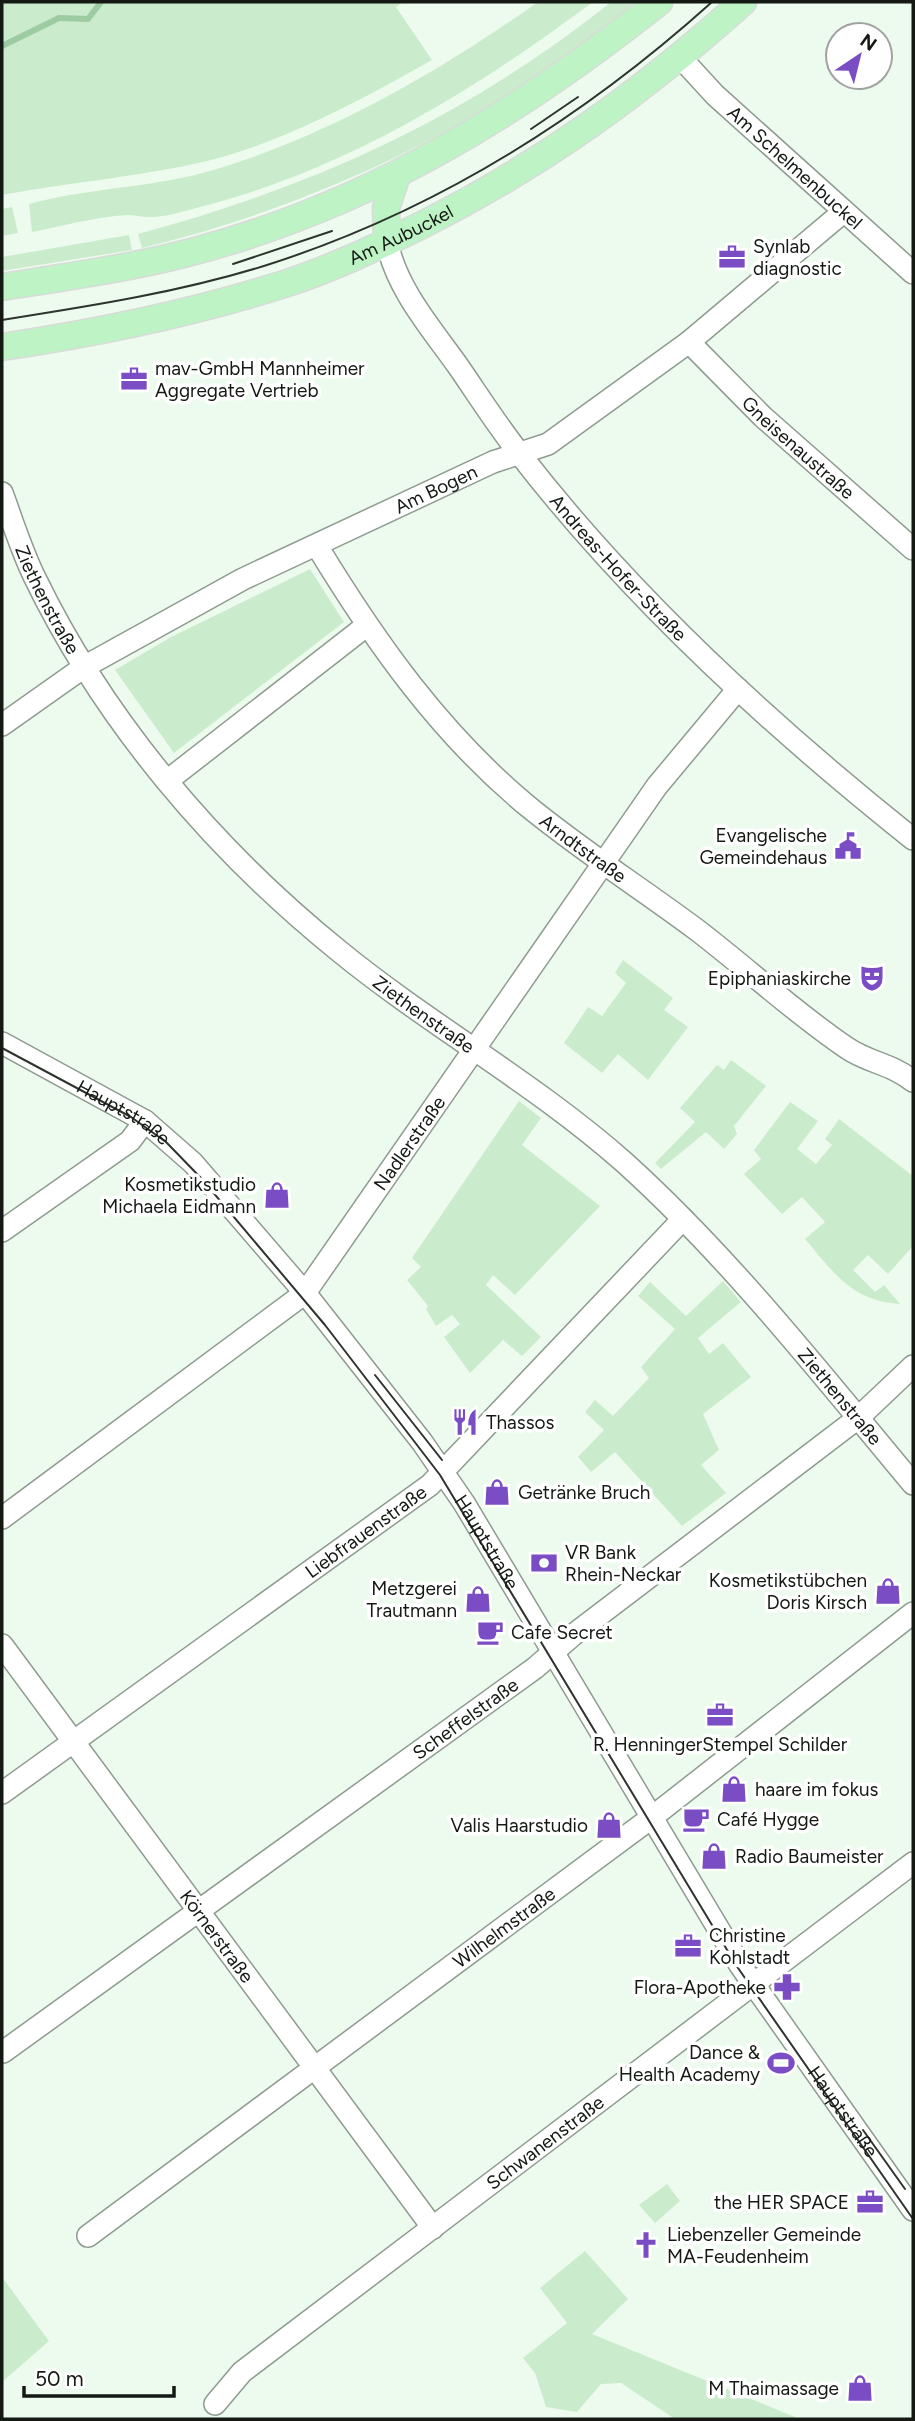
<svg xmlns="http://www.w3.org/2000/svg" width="915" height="2421" font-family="Figtree,sans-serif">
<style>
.green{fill:#caeccd}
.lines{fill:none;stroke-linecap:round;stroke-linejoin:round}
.stream{stroke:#9dcba2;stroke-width:6}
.minor-casing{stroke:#8e9b8f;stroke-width:24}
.major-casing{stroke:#d9dad9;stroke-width:29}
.minor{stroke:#fff;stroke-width:21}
.major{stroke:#bef4c5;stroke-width:26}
.tram{stroke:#2e342e;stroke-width:2}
.labels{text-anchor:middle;stroke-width:7;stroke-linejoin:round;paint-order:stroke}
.street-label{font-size:19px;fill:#141914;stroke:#fff}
.poi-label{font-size:19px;fill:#141914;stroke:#fff;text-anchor:start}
</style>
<rect width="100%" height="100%" fill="#edfbee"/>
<path class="green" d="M2,2H403L396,7L432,60C361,100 286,141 207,161C140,177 70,182 2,195Z
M538,2H593C475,90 344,171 200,207C184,211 164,218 148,217C141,217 134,215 127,215C95,217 63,226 32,232L29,204C91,187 156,188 217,169C334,133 440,71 538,2Z
M611,2H635C499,121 316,206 142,248L138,234C316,186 467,117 611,2Z
M12,207L18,233L2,236V209Z
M129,235L132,250L2,271V257Z
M310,569L344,622L174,753L115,670L171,637Z
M623,960L673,998L664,1010L688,1027L648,1080L618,1054L602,1073L564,1043L588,1007L602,1016L626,983L615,973Z
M731,1060L766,1086L734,1126L737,1134L724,1149L706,1132L661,1169L655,1163L695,1122L680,1108L717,1065L724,1070Z
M519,1101L541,1118L522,1145L600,1206L515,1295L493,1275L486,1285L541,1337L522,1356L503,1340L470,1373L444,1337L460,1324L452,1315L436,1326L426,1309L428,1306L407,1280L421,1267L412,1258Z
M790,1102L818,1121L797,1149L816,1164L832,1145L825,1139L839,1119L913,1176V1246L888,1274L868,1255L853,1270L875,1292L884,1285L900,1304C852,1301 834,1273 805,1239L825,1222L802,1197L782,1214L744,1174L761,1159L754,1150Z
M723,1281L741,1302L698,1338L709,1354L723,1343L751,1377L703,1414L719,1450L701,1465L726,1493L682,1526L615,1452L591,1472L578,1457L604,1430L585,1412L595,1400L613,1416L649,1378L641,1367L675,1329L638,1296L650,1282L686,1316Z
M667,2184L680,2201L655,2223L639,2205Z
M585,2251L628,2299L592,2334L800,2419H675L621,2383L601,2384L577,2412L546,2407L535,2373L523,2358L567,2323L540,2288Z
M2,2277L49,2341L2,2382Z"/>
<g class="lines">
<path class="stream" d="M2,46L59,18L88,19L101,2"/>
<defs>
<g id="minor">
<path id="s1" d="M681,58L715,95L913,273"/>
<path id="s2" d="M387,242C396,288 431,328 458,366C478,395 497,425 519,453C630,597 771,726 913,839"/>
<path id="s3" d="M689,342L763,417L913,549"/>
<path id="s4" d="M2,493C12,520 21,549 34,576C104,721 214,850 339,951C431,1026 536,1084 625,1163C732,1260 821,1374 913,1484"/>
<path id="s5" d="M317,546C376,643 441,735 530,808C584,852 642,889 697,930C748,969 795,1013 847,1048C869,1063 890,1063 913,1081"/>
<path id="s6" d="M2,725L84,667L243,579L493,462L548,444L689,342L842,213"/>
<path d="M167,781L366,626"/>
<path id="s7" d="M2,1043L145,1121L193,1163L305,1293L422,1442L464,1503L740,1965L913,2210"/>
<path d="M2,1231L130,1141L145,1121"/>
<path id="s8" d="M2,1518L305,1293L657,786L738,689"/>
<path id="s9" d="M2,1645L433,2228"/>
<path id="s10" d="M2,1793L430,1485L683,1219"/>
<path id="s11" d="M3,2052L535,1668L573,1635L858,1418L913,1366"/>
<path id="s12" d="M88,2236L651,1818L913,1613"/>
<path id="s13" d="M215,2404L242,2372L913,1863"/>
</g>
<g id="major">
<path d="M387,242L386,208L397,175"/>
<path d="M2,287C66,277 132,268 195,251C371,204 518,114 659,2"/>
<path id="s14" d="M2,347C96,333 189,314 281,285C329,270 377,247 422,225C544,163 641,93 743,2"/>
</g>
</defs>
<use href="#minor" class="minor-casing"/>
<use href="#major" class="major-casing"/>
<use href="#minor" class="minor"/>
<use href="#major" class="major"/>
<path class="tram" d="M531,129L578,97
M233,264L332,231
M2,320C91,306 181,292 267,265C433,212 583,118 712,2
M2,1048L131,1117L166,1142L201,1178L325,1325L440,1475L738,1968L913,2219
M375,1375L442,1460
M863,2130L905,2189"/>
</g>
<defs>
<symbol id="office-bare" viewBox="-9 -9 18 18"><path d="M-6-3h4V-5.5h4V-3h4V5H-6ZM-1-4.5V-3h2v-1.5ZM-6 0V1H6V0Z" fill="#7b4dc5" stroke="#fff" stroke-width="2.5" paint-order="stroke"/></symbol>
<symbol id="civic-bare" viewBox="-9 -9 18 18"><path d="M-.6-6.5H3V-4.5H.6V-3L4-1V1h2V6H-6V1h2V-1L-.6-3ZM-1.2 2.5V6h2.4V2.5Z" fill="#7b4dc5" stroke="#fff" stroke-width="2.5" paint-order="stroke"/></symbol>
<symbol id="theatre-bare" viewBox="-9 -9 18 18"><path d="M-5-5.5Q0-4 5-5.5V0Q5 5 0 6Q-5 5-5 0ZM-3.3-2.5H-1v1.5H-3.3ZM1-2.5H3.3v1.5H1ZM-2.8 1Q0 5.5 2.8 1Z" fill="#7b4dc5" stroke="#fff" stroke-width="2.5" paint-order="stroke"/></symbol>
<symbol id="shop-bare" viewBox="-9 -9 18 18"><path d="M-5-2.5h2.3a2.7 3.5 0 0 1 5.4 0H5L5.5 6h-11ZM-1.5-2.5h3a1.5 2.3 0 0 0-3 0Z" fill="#7b4dc5" stroke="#fff" stroke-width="2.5" paint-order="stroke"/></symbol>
<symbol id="restaurant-bare" viewBox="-9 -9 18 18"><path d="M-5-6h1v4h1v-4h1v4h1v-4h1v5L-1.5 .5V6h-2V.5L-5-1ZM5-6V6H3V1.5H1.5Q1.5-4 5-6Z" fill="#7b4dc5" stroke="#fff" stroke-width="2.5" paint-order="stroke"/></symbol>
<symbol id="bank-bare" viewBox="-9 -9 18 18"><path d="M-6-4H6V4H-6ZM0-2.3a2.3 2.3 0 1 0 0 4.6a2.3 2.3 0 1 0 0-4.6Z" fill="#7b4dc5" stroke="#fff" stroke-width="2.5" paint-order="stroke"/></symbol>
<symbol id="cafe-bare" viewBox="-9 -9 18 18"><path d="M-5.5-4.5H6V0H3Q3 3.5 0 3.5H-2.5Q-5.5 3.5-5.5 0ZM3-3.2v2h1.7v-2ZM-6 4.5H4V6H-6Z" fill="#7b4dc5" stroke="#fff" stroke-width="2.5" paint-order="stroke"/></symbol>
<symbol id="pharmacy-bare" viewBox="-9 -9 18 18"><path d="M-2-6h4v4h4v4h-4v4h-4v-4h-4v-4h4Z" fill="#7b4dc5" stroke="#fff" stroke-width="2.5" paint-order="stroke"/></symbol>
<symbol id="stadium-bare" viewBox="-9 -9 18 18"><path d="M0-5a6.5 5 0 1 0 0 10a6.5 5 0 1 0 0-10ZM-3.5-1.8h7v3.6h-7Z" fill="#7b4dc5" stroke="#fff" stroke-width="2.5" paint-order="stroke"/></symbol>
<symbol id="church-bare" viewBox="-9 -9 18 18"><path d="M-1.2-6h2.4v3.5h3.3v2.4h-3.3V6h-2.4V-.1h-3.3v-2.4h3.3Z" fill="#7b4dc5" stroke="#fff" stroke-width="2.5" paint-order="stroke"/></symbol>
</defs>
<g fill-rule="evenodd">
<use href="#office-bare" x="713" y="238" width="38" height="38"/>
<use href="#office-bare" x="115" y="360" width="38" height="38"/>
<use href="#civic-bare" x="829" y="827" width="38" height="38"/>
<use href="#theatre-bare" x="853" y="959" width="38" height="38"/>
<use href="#shop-bare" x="258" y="1176" width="38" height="38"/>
<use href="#restaurant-bare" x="446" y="1403" width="38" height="38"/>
<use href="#shop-bare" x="478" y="1473" width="38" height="38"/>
<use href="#bank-bare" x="525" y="1544" width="38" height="38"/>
<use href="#shop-bare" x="869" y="1572" width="38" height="38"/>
<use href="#shop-bare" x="459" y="1580" width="38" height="38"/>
<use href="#cafe-bare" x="471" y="1613" width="38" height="38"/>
<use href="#office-bare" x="701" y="1696" width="38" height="38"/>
<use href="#shop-bare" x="715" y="1770" width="38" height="38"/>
<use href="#cafe-bare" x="677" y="1800" width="38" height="38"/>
<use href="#shop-bare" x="590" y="1806" width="38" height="38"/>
<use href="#shop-bare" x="695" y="1837" width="38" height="38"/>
<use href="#office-bare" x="669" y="1927" width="38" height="38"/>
<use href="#pharmacy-bare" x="768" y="1968" width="38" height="38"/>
<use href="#stadium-bare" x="762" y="2044" width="38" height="38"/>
<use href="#office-bare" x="851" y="2183" width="38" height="38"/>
<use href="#church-bare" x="627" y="2226" width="38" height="38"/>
<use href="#shop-bare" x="841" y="2369" width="38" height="38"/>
</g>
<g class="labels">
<g class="street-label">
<text dy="7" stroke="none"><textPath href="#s1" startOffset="158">Am Schelmenbuckel</textPath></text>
<text dy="7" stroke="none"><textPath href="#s14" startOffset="416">Am Aubuckel</textPath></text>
<text dy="7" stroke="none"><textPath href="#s3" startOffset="152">Gneisenaustraße</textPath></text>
<text dy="7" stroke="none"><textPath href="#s6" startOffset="495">Am Bogen</textPath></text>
<text dy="7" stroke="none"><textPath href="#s2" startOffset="402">Andreas-Hofer-Straße</textPath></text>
<text dy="7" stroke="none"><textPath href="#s4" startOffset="116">Ziethenstraße</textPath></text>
<text dy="7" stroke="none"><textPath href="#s5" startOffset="406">Arndtstraße</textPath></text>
<text dy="7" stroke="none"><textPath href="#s4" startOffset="682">Ziethenstraße</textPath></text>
<text dy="7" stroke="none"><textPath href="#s7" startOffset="140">Hauptstraße</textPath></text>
<text dy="7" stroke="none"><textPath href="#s8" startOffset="560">Nadlerstraße</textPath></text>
<text dy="7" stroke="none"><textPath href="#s4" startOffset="1250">Ziethenstraße</textPath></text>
<text dy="7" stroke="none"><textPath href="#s10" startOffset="448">Liebfrauenstraße</textPath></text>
<text dy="7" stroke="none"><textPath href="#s7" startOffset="707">Hauptstraße</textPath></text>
<text dy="7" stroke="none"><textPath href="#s11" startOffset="570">Scheffelstraße</textPath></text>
<text dy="7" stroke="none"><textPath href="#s12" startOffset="518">Wilhelmstraße</textPath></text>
<text dy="7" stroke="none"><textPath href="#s9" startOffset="362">Körnerstraße</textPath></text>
<text dy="7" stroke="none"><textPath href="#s7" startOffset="1379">Hauptstraße</textPath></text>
<text dy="7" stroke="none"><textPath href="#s13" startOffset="422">Schwanenstraße</textPath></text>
</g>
<g class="poi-label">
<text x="753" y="253">Synlab<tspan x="753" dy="22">diagnostic</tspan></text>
<text x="155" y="375">mav-GmbH Mannheimer<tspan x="155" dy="22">Aggregate Vertrieb</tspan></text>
<text x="827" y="842" text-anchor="end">Evangelische<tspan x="827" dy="22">Gemeindehaus</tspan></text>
<text x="851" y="985" text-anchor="end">Epiphaniaskirche</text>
<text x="256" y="1191" text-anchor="end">Kosmetikstudio<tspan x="256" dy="22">Michaela Eidmann</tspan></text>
<text x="486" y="1429">Thassos</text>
<text x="518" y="1499">Getränke Bruch</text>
<text x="565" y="1559">VR Bank<tspan x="565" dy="22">Rhein-Neckar</tspan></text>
<text x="867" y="1587" text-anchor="end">Kosmetikstübchen<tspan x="867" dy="22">Doris Kirsch</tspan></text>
<text x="457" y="1595" text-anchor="end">Metzgerei<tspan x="457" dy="22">Trautmann</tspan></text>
<text x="511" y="1639">Cafe Secret</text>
<text x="720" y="1751" text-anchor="middle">R. HenningerStempel Schilder</text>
<text x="755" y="1796">haare im fokus</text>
<text x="717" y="1826">Café Hygge</text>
<text x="588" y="1832" text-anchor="end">Valis Haarstudio</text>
<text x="735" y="1863">Radio Baumeister</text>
<text x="709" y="1942">Christine<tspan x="709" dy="22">Kohlstadt</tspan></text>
<text x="766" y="1994" text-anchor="end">Flora-Apotheke</text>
<text x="760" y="2059" text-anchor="end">Dance &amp;<tspan x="760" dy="22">Health Academy</tspan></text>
<text x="849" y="2209" text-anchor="end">the HER SPACE</text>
<text x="667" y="2241">Liebenzeller Gemeinde<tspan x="667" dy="22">MA-Feudenheim</tspan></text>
<text x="839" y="2395" text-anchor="end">M Thaimassage</text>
</g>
</g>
<rect width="915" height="2421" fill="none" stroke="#141914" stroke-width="7"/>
<g transform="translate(859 56) rotate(35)"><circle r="33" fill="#ffffff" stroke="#a1a3a1" stroke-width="2"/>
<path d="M0-5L12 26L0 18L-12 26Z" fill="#7b4dc5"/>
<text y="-10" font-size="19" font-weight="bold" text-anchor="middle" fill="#141914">N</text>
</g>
<path d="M24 2386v10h150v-10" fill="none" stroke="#141914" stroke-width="3.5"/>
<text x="35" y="2386" font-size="21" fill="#141914" stroke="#ffffff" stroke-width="5" paint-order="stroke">50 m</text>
</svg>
